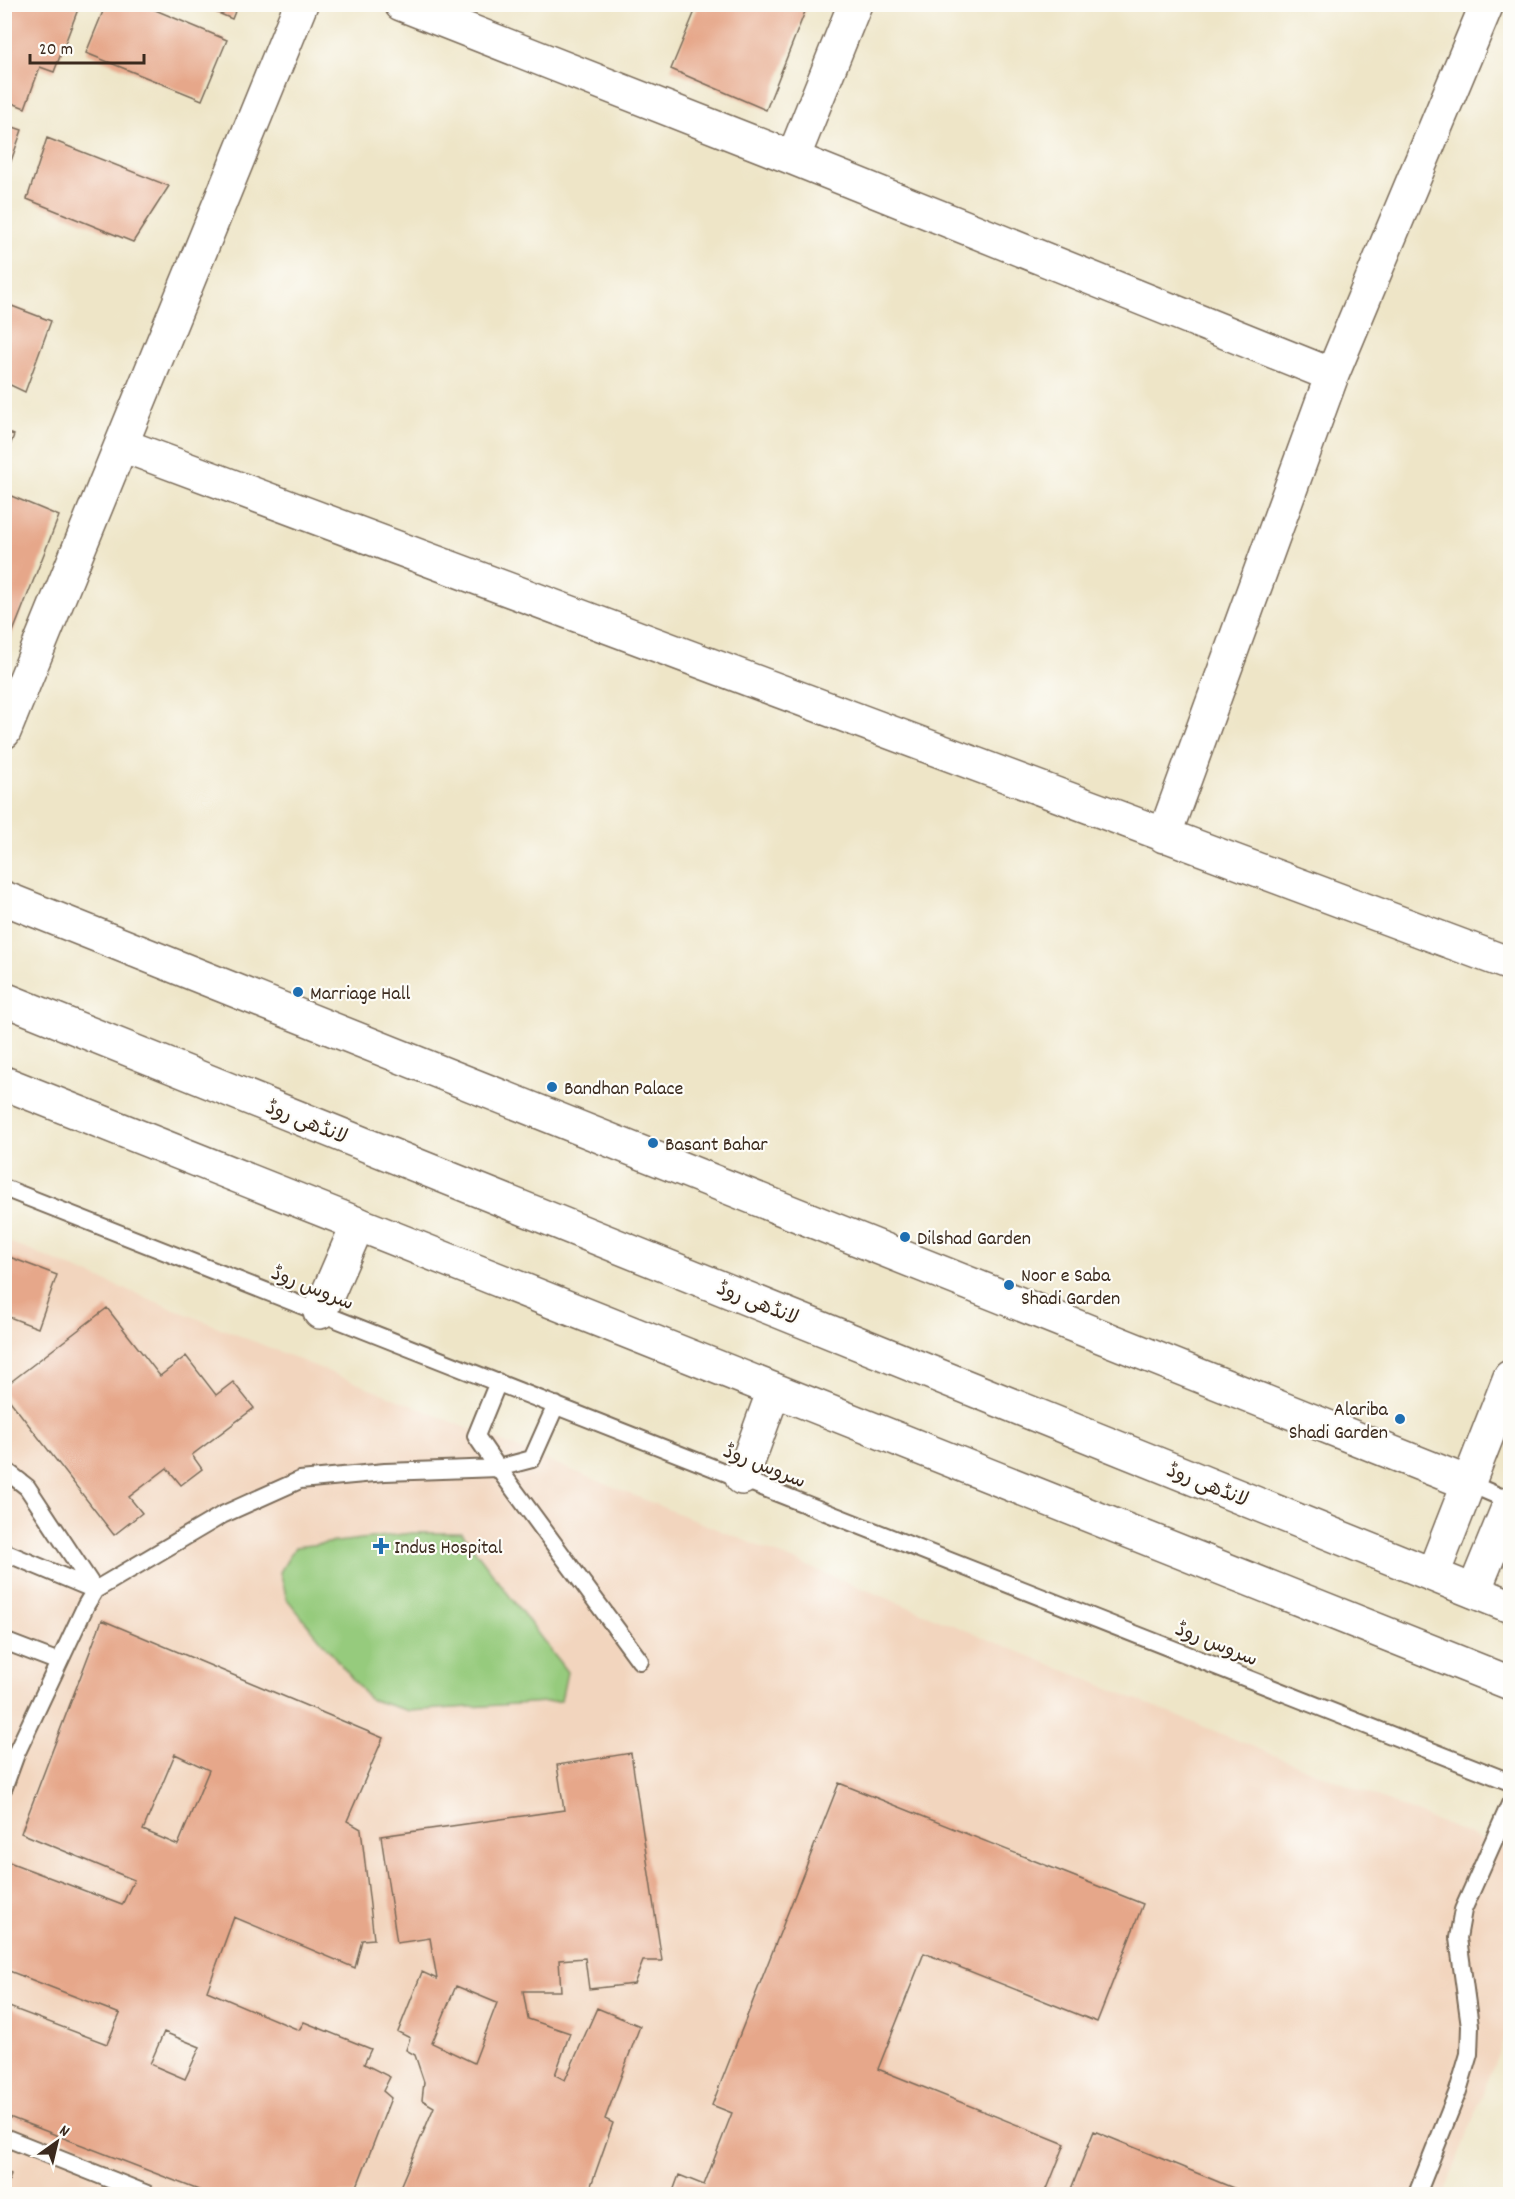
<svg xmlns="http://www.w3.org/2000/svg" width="1515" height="2199" font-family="Dekko,'Playpen Sans Arabic',sans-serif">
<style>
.built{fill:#f2d5be}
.green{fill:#96cb7d;stroke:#687a4e;stroke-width:1.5}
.building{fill:#e6a78a;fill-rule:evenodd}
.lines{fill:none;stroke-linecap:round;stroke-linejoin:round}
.service-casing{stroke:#7a6b59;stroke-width:20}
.minor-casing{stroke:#7a6b59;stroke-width:36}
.primary-casing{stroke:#7a6b59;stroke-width:36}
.service{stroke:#fff;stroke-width:16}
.minor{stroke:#fff;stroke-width:33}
.primary{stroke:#fff;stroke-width:33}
.poi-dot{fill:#1f6fb2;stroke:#fdfcf7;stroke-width:2}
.labels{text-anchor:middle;stroke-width:4.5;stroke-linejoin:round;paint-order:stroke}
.poi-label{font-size:20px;fill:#3b2a1e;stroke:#fdfcf7;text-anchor:start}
.street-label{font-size:20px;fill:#3b2a1e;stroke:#fdfcf7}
</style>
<rect width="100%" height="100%" fill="#fdfcf7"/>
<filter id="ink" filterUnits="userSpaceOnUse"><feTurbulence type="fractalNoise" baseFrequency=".0167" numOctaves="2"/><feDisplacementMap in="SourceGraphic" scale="12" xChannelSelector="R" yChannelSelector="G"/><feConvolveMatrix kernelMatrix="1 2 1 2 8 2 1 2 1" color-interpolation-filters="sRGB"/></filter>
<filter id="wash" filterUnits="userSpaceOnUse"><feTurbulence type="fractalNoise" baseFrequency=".008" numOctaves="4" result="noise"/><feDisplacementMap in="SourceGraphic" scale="24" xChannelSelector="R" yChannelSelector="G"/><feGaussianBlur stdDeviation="1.35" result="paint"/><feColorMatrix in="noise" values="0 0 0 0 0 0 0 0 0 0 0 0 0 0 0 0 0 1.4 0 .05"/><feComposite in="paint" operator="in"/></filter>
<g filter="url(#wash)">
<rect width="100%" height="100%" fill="#eee5c7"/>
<path class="built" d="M4,1240L1510,1851V2023L1444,2194H5Z"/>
<path class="green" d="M412,1533H462L567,1672L561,1701L409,1711L369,1699L287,1599L280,1572L295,1547Z"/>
<g id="blocks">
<path class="building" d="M4,4H80L54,72L40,67L25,108L4,100Z
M106,4H141L227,40L202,100L86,53Z
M197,4H238L232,19Z
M698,4H808L766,110L671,69Z
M4,124L22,130L5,178H4Z
M47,138L169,186L133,242L27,199Z
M4,303L51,321L25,392L4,382Z
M4,431L14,435L5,459H4Z
M4,493L59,516L5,652H4Z
M4,1255L57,1275L38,1328L4,1315Z
M107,1308L160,1376L186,1356L216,1395L233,1382L254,1408L192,1455L202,1469L181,1485L167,1468L129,1497L142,1513L114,1535L4,1393V1387Z
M102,1620L383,1738L347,1821L361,1829L374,1939L362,1940L355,1968L234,1917L207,1991L299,2030L304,2022L371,2049L364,2064L390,2077L383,2091L391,2098L354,2194H209L4,2115V2005L107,2044L120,2014L4,1969V1873L9,1862L122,1905L134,1880L21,1833ZM175,1754L209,1770L178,1845L143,1830ZM164,2032L200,2047L185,2079L150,2064Z
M631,1753L662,1961H643L634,1984L589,1989L585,1958L559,1960L561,1991H523L528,2019L570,2033L555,2075L565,2080L597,2008L640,2026L605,2119L613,2123L588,2194H397L434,2107L422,2100L424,2082L415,2055L406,2050L410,2038L398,2032L422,1972L437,1979L430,1938L397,1943L381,1836L564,1810L557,1765ZM456,1986L497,2003L474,2063L432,2043Z
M839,1783L1143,1904L1097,2022L924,1953L878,2069L1065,2144L1045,2194H672L679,2175L704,2185L732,2113L712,2105Z
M1094,2131L1248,2194H1069Z
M4,2171L11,2174L5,2194H4Z"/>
</g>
</g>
<g filter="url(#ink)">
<use href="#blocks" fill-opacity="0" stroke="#7a6b59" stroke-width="1.5"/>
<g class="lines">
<defs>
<path id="service" d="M4,1188L1510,1782
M556,1405L532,1459L498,1468L640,1661
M4,1469L27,1487L95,1590
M1468,1483L1510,1501
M4,1552L95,1590
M4,1641L59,1662
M4,1787L16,1754L86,1605L95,1590L222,1515L300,1480L385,1472L498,1468L476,1436L498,1382
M4,2137L147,2194
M1417,2194L1458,2091L1469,2054L1470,2026L1458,1938L1463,1910L1510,1804"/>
<path id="minor" d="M401,4L793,158L1332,375L1164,836
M793,158L855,4
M1332,375L1487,4
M122,445L1510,964
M4,732L301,4
M4,898L1468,1483
M320,1312L358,1224
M742,1478L774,1390
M1433,1574L1510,1377
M1474,1591L1510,1503"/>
<path id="primary" d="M4,999L1510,1606
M4,1083L1510,1683"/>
</defs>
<use href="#service" class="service-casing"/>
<use href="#minor" class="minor-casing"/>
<use href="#primary" class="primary-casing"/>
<use href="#service" class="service"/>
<use href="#minor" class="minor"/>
<use href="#primary" class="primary"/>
</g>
</g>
<g class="poi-dot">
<circle cx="298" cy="992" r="6"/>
<circle cx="552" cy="1087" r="6"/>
<circle cx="653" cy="1143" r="6"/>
<circle cx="905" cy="1237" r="6"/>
<circle cx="1009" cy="1285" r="6"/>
<circle cx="1400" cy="1419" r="6"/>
<path d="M378 1537h6v6h6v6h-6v6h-6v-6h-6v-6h6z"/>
</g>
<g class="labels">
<g class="poi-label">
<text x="310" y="999">Marriage Hall</text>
<text x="564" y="1094">Bandhan Palace</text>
<text x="665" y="1150">Basant Bahar</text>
<text x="917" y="1244">Dilshad Garden</text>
<text x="1021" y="1281">Noor e Saba<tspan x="1021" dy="23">Shadi Garden</tspan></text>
<text x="1388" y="1415" text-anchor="end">Alariba<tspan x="1388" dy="23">Shadi Garden</tspan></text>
<text x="394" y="1553">Indus Hospital</text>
</g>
<g class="street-label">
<text transform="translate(307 1121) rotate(22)" y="7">لانڈھی روڈ</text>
<text transform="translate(313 1287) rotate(22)" y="7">سروس روڈ</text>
<text transform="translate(758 1302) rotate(22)" y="7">لانڈھی روڈ</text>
<text transform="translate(765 1465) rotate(22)" y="7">سروس روڈ</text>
<text transform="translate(1208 1484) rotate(22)" y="7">لانڈھی روڈ</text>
<text transform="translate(1217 1643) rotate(22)" y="7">سروس روڈ</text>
</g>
</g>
<rect width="1515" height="2199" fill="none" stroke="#fdfcf7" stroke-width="24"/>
<g transform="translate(57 2142) rotate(34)" stroke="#fdfcf7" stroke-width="4.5" paint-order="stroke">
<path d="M0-4.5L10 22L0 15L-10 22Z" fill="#3b2a1e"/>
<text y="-9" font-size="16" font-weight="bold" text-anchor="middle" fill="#3b2a1e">N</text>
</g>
<path d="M30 54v9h114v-9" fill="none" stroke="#3b2a1e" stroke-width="3"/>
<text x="39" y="54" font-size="18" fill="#3b2a1e" stroke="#fdfcf7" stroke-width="4.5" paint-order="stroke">20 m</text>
</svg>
